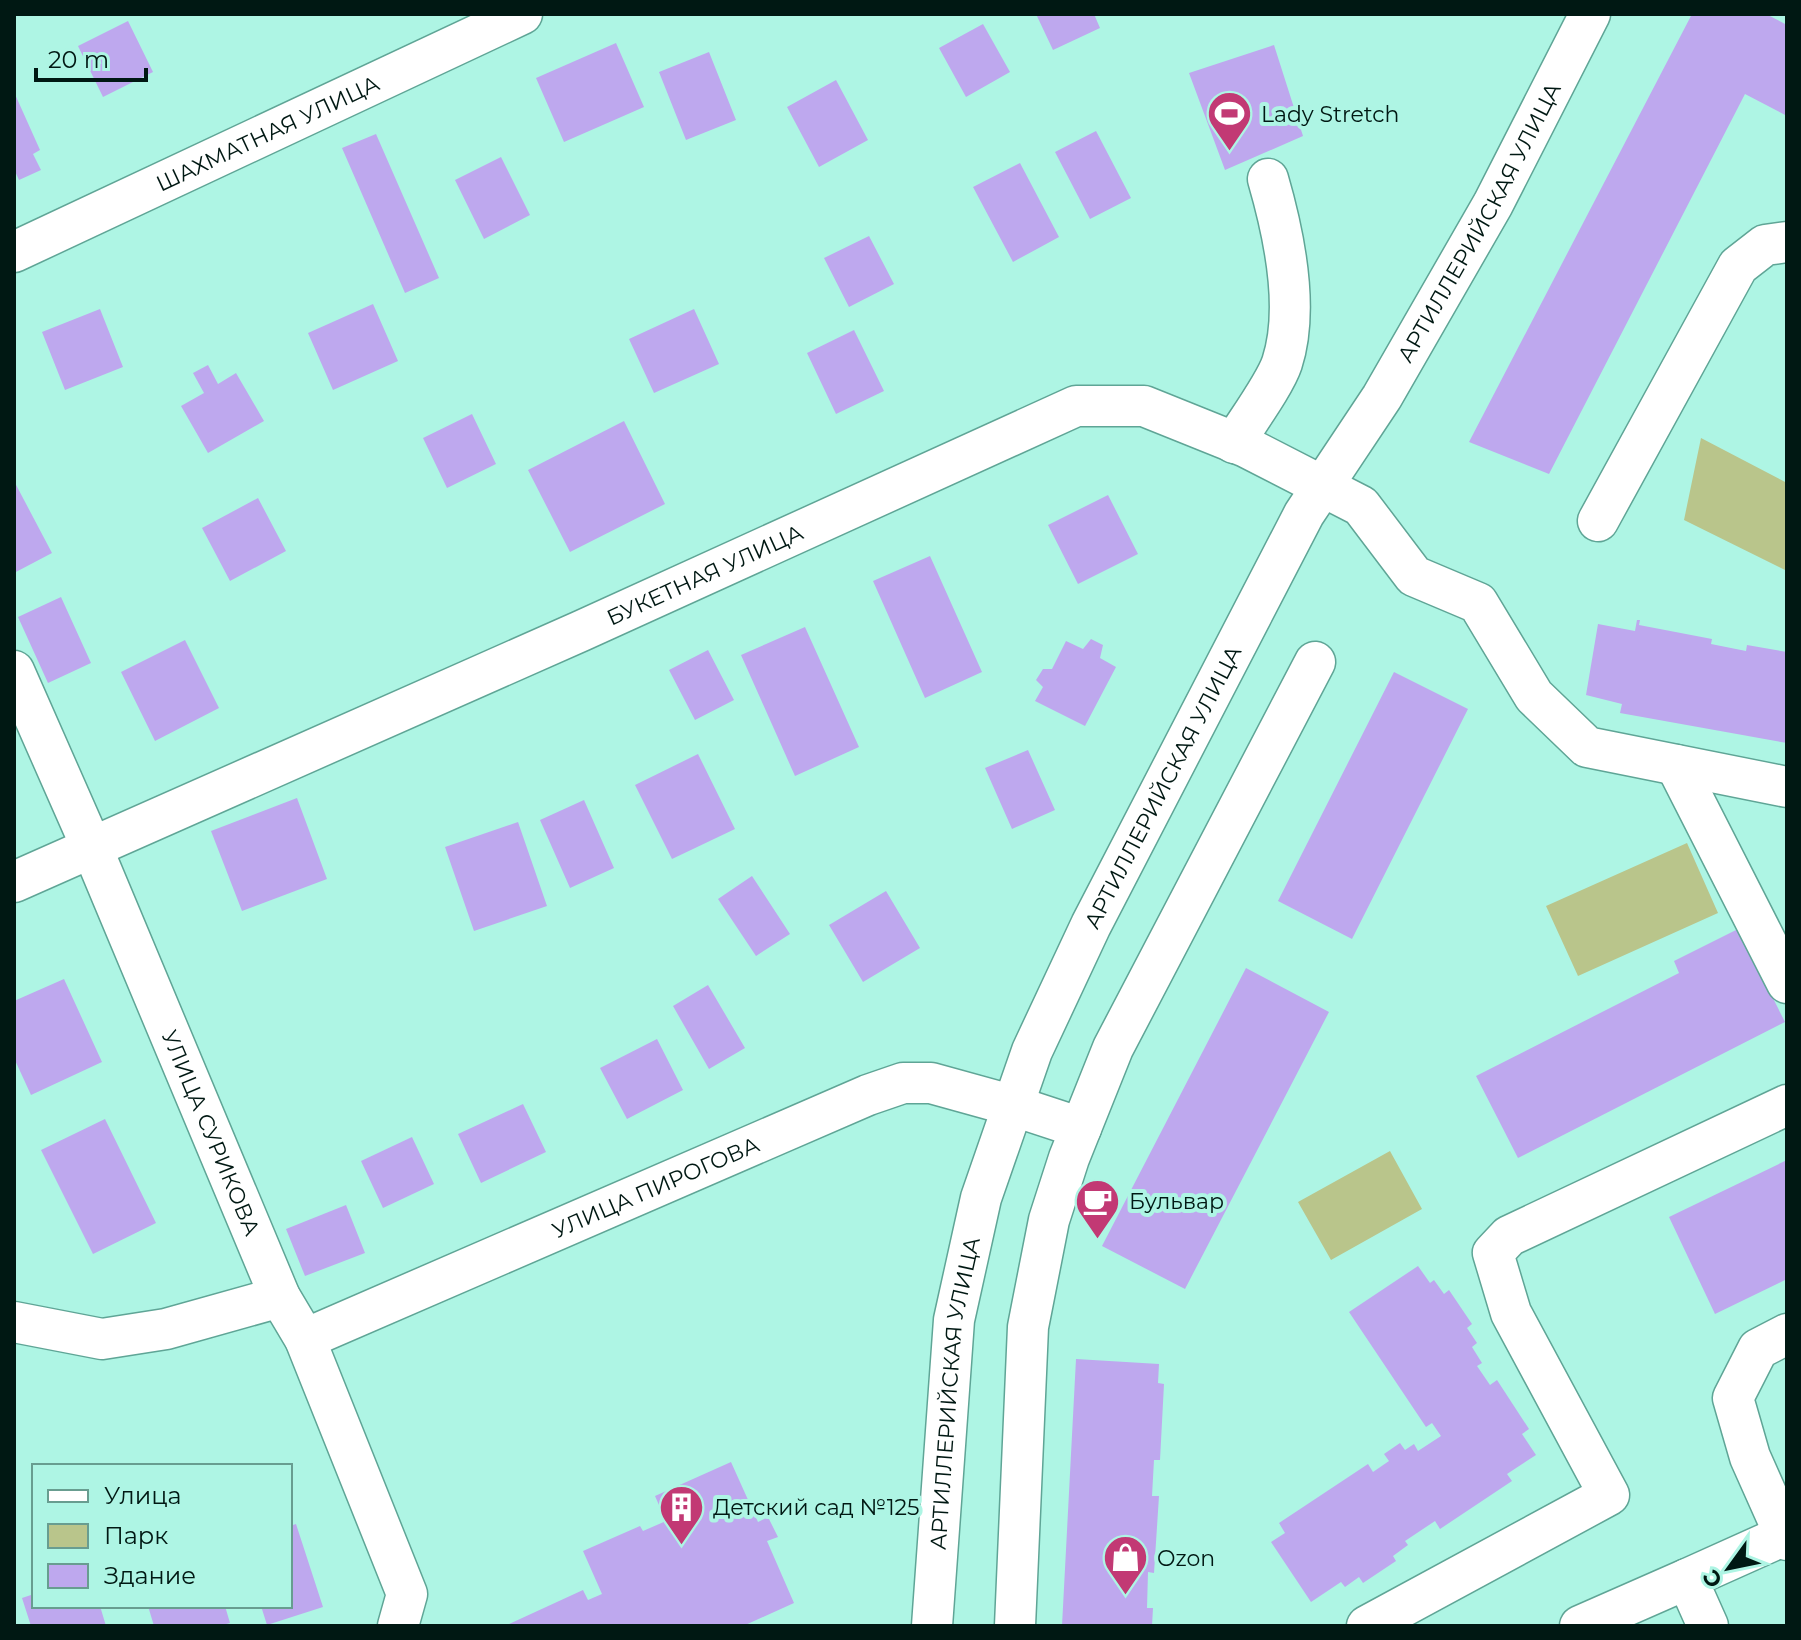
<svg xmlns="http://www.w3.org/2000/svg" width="1801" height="1640" font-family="Montserrat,sans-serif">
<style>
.green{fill:#b9c58b}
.building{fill:#bea8ee}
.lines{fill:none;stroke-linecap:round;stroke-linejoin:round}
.minor-casing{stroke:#5fa596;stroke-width:43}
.minor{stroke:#fff;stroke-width:40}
.labels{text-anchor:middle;stroke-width:8;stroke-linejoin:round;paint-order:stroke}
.poi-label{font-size:22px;fill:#001813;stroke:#aef5e4;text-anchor:start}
.street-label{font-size:22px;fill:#001813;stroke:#aef5e4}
</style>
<rect width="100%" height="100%" fill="#aef5e4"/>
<path class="green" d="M1701,438L1787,483V571L1684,520Z
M1687,843L1718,913L1578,976L1546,906Z
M1390,1151L1422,1209L1331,1260L1298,1202Z"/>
<path class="building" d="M1036,14H1094L1100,28L1053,50Z
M1692,14H1766L1787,25V116L1745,94L1549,474L1469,442Z
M128,21L153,72L103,97L78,46Z
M983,24L1010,72L966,97L939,48Z
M616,43L644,107L564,142L536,78Z
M1274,45L1303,136L1225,170L1189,73Z
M709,52L736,120L686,140L659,72Z
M836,80L868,140L819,167L787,107Z
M14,92L40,150L33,154L41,170L19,180L14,169Z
M1096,131L1131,198L1090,219L1055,152Z
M376,134L439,278L405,293L342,148Z
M501,157L530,215L484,239L455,180Z
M1020,163L1059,237L1013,262L973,187Z
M869,236L894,284L849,307L824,258Z
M373,304L398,361L333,390L308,333Z
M100,309L123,367L65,390L42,332Z
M694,309L719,364L654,393L629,339Z
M854,330L884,391L836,414L807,353Z
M208,365L218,384L236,373L264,421L208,453L181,406L204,393L193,373Z
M472,414L496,464L447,488L423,438Z
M624,421L665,504L570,552L528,470Z
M14,481L52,553L14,573Z
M1108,495L1138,554L1078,584L1048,525Z
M258,498L286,551L230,581L202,528Z
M930,556L982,672L925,698L873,581Z
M61,597L91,663L48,683L18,617Z
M1637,620H1640L1639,625L1712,639L1711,644L1746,651L1747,645L1787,652V743L1620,713L1622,704L1586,695L1598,624L1635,631Z
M805,627L859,747L795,776L741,655Z
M1091,639L1103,645L1100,658L1116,667L1085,726L1035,701L1043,687L1036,680L1043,669H1052L1066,641L1083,649Z
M185,640L219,708L155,741L121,672Z
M708,650L734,700L695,720L669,670Z
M1394,672L1468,709L1352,939L1278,901Z
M1028,750L1055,810L1012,829L985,768Z
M698,754L735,829L672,859L635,785Z
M297,798L327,879L242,911L211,831Z
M584,800L614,868L570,888L540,820Z
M518,822L547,906L474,931L445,847Z
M752,876L790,934L756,956L718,899Z
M886,891L920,948L863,982L829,925Z
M1738,929L1785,1022L1518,1158L1476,1076L1679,973L1674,961Z
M1246,968L1329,1012L1185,1289L1102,1246Z
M64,979L102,1062L31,1095L14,1058V1001Z
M708,985L745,1048L709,1069L673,1006Z
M657,1039L683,1090L627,1119L600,1068Z
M523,1104L546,1152L481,1183L458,1134Z
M105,1119L156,1223L93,1254L41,1150Z
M412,1137L434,1184L383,1208L361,1161Z
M1787,1160V1279L1715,1314L1669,1217Z
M346,1205L365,1253L305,1276L286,1229Z
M1418,1266L1430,1283L1434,1280L1444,1294L1449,1290L1472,1324L1467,1328L1477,1343L1472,1347L1482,1363L1477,1366L1490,1385L1497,1380L1529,1429L1522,1434L1536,1455L1507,1474L1512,1481L1440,1529L1435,1521L1405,1541L1408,1545L1393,1556L1396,1561L1363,1583L1359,1577L1345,1587L1341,1582L1311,1602L1271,1542L1285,1533L1279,1523L1368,1464L1373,1472L1389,1461L1384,1454L1400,1443L1405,1450L1414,1444L1418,1451L1441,1436L1432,1423L1426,1427L1349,1312Z
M1076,1359L1159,1364L1158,1383L1164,1384L1160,1460H1154L1152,1496H1159L1154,1573L1148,1572L1147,1608H1153L1152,1626H1062Z
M731,1462L758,1522L768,1517L778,1537L767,1541L794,1603L743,1626H505L583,1590L588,1600L602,1594L583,1551L640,1526L643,1531L666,1521L655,1496Z
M296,1524L323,1607L267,1625L261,1606H290V1526Z
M34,1594V1606H100L106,1626H31L22,1598Z
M148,1606H225L230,1623L219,1626H154Z"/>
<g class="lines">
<defs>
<g id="minor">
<path id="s1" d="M14,252L522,14"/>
<path d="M1234,443C1247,422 1275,384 1282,363C1300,308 1284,234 1268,179"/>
<path d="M1598,521L1738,266L1765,245L1787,242"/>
<path id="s2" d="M14,671L92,848L280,1297L305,1339L407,1594L398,1626"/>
<path d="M1676,765L1787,983"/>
<path id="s3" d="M14,882L581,631L1076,406H1144L1246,447L1361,506L1414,576L1478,603L1534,696L1587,747L1787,787"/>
<path d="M14,1322L102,1339L166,1329L280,1297"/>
<path d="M1787,1334L1758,1349L1733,1398L1750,1457L1787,1540"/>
<path id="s4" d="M305,1339L868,1095L903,1083H931L1014,1106L1081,1128"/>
<path id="s5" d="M932,1626L954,1320L981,1198L1032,1051L1091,925L1304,514L1382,397L1493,204L1590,14"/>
<path d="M1015,1626L1028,1327L1049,1220L1069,1158L1113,1048L1315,662"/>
<path d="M1367,1626L1609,1495L1511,1313L1493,1253L1509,1236L1787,1105"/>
<path d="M1580,1626L1687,1579"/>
<path d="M1708,1626L1687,1579L1785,1535"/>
</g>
</defs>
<use href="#minor" class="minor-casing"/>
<use href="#minor" class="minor"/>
</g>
<defs>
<symbol id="stadium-pin" viewBox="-11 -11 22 30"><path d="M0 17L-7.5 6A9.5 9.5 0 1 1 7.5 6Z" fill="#c23974" stroke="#aef5e4"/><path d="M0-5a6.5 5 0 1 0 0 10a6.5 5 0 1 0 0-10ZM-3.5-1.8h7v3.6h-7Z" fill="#fff"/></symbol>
<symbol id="cafe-pin" viewBox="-11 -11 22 30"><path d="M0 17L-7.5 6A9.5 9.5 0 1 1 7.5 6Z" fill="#c23974" stroke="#aef5e4"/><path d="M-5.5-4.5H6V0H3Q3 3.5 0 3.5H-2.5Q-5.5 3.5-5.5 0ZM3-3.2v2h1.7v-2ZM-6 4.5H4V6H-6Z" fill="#fff"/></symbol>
<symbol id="building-pin" viewBox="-11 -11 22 30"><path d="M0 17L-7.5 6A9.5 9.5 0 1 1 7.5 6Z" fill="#c23974" stroke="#aef5e4"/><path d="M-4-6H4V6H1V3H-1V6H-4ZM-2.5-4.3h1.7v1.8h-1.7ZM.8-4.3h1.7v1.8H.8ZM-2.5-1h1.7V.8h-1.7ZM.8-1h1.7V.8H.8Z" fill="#fff"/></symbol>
<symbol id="shop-pin" viewBox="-11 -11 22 30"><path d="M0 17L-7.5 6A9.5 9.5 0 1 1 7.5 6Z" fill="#c23974" stroke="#aef5e4"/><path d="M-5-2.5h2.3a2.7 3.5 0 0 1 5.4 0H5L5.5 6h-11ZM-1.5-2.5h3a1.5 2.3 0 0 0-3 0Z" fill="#fff"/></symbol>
</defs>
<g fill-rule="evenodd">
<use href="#stadium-pin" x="1204" y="88" width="51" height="69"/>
<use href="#cafe-pin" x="1072" y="1176" width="51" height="69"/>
<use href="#building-pin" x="656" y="1482" width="51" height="69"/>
<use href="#shop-pin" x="1100" y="1532" width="51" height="69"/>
</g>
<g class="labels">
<g class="poi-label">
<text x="1261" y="122">Lady Stretch</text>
<text x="1129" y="1209">Бульвар</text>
<text x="713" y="1515">Детский сад №125</text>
<text x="1157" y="1566">Ozon</text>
</g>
<g class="street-label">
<text dy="8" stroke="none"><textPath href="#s1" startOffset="280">ШАХМАТНАЯ УЛИЦА</textPath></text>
<text dy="8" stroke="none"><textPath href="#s5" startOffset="1530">АРТИЛЛЕРИЙСКАЯ УЛИЦА</textPath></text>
<text dy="8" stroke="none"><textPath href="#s3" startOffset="756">БУКЕТНАЯ УЛИЦА</textPath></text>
<text dy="8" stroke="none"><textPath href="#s5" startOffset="882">АРТИЛЛЕРИЙСКАЯ УЛИЦА</textPath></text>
<text dy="8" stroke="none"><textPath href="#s2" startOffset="502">УЛИЦА СУРИКОВА</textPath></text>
<text dy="8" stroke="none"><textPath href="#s4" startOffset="382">УЛИЦА ПИРОГОВА</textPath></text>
<text dy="8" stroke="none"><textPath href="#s5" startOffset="234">АРТИЛЛЕРИЙСКАЯ УЛИЦА</textPath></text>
</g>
</g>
<rect width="1801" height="1640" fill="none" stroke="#001813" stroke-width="32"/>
<rect x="32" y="1464" width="260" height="144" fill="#aef5e4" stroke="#689d90" stroke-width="2"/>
<rect x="48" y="1490" width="40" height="12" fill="#ffffff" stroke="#689d90" stroke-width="2"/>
<text x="104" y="1504" font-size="24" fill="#001813">Улица</text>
<rect x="48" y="1524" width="40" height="24" fill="#b9c58b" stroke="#689d90" stroke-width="2"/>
<text x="104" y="1544" font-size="24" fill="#001813">Парк</text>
<rect x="48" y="1564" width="40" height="24" fill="#bea8ee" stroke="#689d90" stroke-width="2"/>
<text x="104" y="1584" font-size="24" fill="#001813">Здание</text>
<g transform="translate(1729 1568) rotate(237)" stroke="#aef5e4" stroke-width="6" paint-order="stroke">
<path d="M0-6L14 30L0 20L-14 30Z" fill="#001813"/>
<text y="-12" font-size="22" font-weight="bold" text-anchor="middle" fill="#001813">С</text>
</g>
<path d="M36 68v12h110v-12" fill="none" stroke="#001813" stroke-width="4"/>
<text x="48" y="68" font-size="24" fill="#001813" stroke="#aef5e4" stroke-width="6" paint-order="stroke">20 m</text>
</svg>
